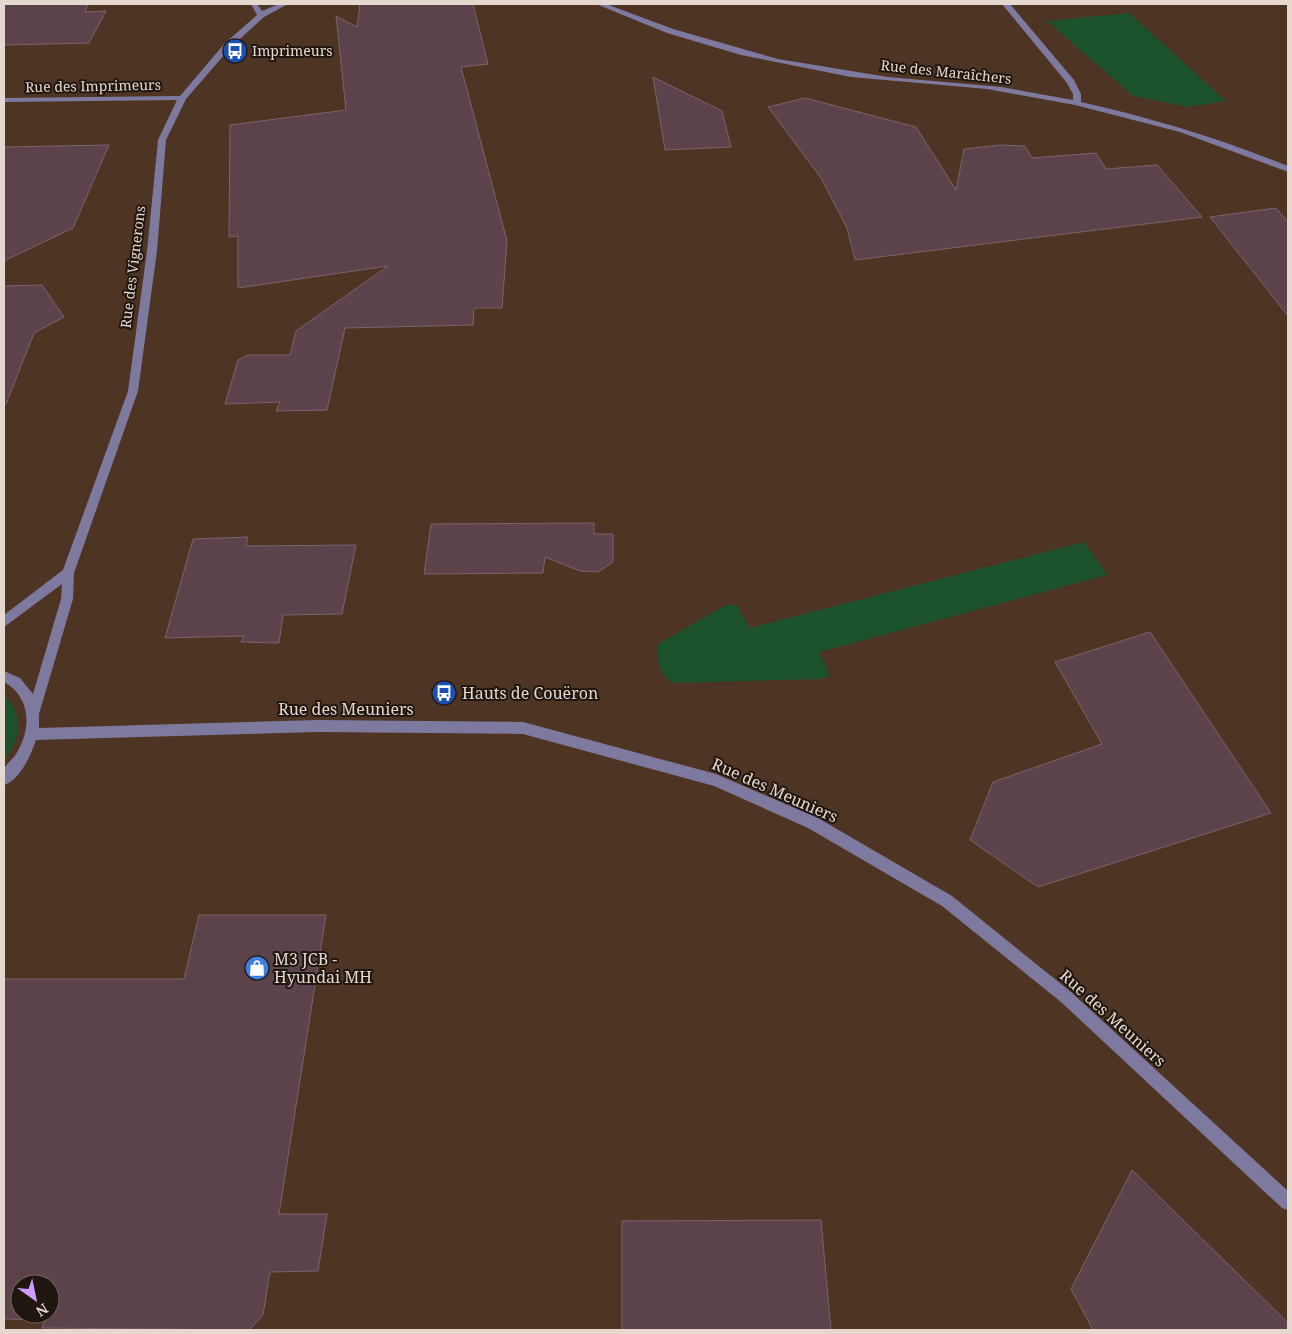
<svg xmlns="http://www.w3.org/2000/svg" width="1292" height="1334" font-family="'Noto Serif',serif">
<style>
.built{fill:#4e3422;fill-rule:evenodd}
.green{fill:#1c532d}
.building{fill:#5c434b;stroke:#7d626a;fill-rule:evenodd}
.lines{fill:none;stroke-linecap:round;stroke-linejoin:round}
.minor{fill:#7e799e;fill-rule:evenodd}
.labels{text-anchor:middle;stroke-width:4;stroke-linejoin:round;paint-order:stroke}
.far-poi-label{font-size:14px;fill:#e5d8cf;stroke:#1f1610;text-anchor:start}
.far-street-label{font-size:14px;fill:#e5d8cf;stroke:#1f1610}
.poi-label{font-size:16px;fill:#e5d8cf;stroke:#1f1610;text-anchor:start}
.street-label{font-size:16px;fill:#e5d8cf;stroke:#1f1610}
</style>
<rect width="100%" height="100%" fill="#3f2c1e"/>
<path class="built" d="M4,4H1288V1330H4ZM20,1284H50V1314H20Z"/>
<path class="green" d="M1129,13L1226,101L1188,107L1133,96L1047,21Z
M1084,542L1107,575L819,652L830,676L818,679L672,683C660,675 655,658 658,644L726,605H737L749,628Z
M4,695C25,715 20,739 4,761Z"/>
<path class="building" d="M4,4H88L85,12L106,11L89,43L4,45Z
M360,4H473L488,64L461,67L507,241L502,308H474L473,325L345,328L327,410L276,411L280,402L225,404L238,360L248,355H290L296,331L388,266L238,288V236L229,237L230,125L346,110L336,16L357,27Z
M653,77L722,111L731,147L665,150Z
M805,98L916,127L956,190L964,149L1000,145L1025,146L1032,158L1096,153L1106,169L1157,165L1202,217L855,260L847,228L821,178L768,107Z
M109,145L73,228L4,261V147Z
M1276,208L1288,222V316L1210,217Z
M42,285L64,317L34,333L6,404L4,403V286Z
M594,523V534H613V562L598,572L580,571L545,557L543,573L424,574L431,524Z
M248,537L246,546L356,545L342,614L283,615L279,643L241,642L244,636L165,638L193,539Z
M1150,632L1271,813L1038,887L970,840L993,782L1102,744L1055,662Z
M199,915H326L279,1214H327L318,1271L270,1272L263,1315L249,1330L42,1328L45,1320L4,1319V979H184ZM20,1284H50V1314H20Z
M1132,1170L1288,1323V1330H1093L1071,1289Z
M821,1220L831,1330H622V1221Z"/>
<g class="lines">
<path class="minor" d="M251,4H257L262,11L279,4H288L264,17L231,47L186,99L166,140L157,251L138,391L74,573L73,599L39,714V728L318,720L523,722L716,774L818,818L952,896L1071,992L1288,1191V1210L1282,1208L1061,1002L942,906L808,828L714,786L523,734L318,732L36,740C31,755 20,780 4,785C4,781 2,773 4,769C6,764 13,759 16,754C32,729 31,697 4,682V671L20,678L33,694L61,599L62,584L4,627V615L63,570L128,391L147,251L158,140L177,100L4,102V98L180,96L225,43L257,15Z
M596,4H606L673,29L778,59L888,77L1001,87L1073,100V94L1067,83L1002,4H1010L1074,80L1081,94V102C1152,118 1221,139 1288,166V172L1180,132L1075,105L987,89L851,77L741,55L667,33Z"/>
</g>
<defs>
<symbol id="bus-disc" viewBox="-11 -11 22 22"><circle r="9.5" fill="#1a4fb4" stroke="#1f1610"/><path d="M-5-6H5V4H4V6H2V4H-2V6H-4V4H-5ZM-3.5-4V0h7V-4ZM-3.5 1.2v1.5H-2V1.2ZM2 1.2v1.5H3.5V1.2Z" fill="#fff"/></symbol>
<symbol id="shop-disc" viewBox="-11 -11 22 22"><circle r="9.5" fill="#3f7fe0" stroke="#1f1610"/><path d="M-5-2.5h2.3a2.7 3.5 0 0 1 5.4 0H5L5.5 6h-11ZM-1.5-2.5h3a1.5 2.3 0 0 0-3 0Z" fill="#fff"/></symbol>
</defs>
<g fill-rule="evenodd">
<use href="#bus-disc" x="221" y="37" width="28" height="28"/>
<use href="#bus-disc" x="430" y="679" width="28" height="28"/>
<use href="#shop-disc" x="243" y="954" width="28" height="28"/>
</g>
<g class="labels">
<g class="far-poi-label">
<text x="252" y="56">Imprimeurs</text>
</g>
<g class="far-street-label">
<text transform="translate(946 72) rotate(6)" y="5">Rue des Maraîchers</text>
<text transform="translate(93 86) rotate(-1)" y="5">Rue des Imprimeurs</text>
<text transform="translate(133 267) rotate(-83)" y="5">Rue des Vignerons</text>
</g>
<g class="poi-label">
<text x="462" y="699">Hauts de Couëron</text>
<text x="274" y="965">M3 JCB -<tspan x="274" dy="18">Hyundai MH</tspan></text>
</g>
<g class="street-label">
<text x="346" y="715">Rue des Meuniers</text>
<text transform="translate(775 790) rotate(24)" y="6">Rue des Meuniers</text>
<text transform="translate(1113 1018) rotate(42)" y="6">Rue des Meuniers</text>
</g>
</g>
<rect width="1292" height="1334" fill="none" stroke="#e5d8cf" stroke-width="10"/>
<g transform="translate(35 1299) rotate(147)"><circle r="24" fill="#1f1610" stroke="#6e645c"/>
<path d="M0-4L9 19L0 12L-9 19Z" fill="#cf9dff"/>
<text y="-8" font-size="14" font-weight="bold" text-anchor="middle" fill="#e5d8cf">N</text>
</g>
</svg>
